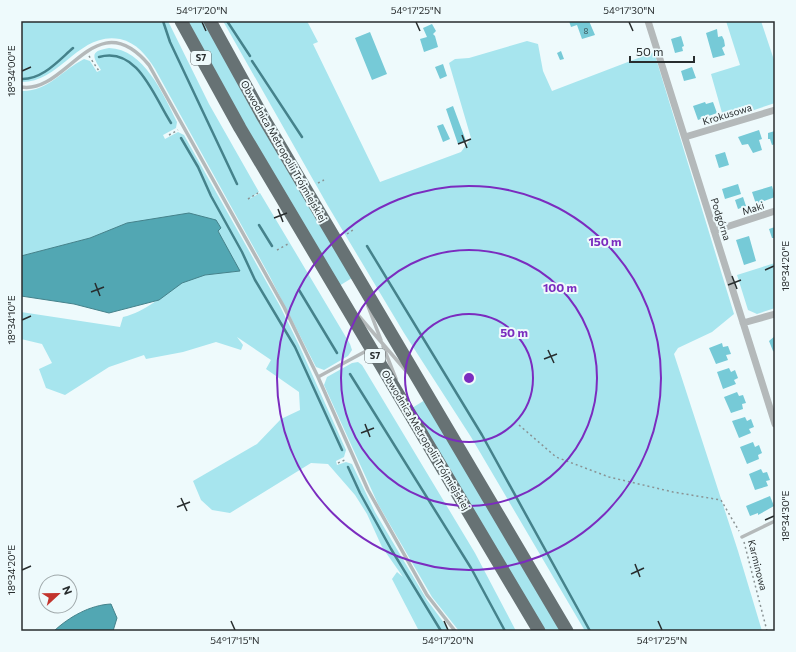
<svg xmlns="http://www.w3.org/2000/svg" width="796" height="652" viewBox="0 0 796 652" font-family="Commissioner,sans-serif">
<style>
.green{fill:#a7e5ee}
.water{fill:#52a7b3;stroke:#45828b}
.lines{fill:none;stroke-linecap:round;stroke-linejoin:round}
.stream{stroke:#45828b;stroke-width:2.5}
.building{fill:#76cad7}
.path{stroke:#8a9394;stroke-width:1.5;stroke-dasharray:2 3;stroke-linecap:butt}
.service{stroke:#b4b9ba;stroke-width:3.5}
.minor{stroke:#b4b9ba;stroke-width:7}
.motorway{stroke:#677274;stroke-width:13}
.ticks{fill:none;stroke:#282d2e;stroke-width:1.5}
.ring{fill:none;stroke:#7b2cbf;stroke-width:2}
.labels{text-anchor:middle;stroke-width:4;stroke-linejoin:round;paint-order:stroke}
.number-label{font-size:8px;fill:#3c5458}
.shield{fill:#eefafc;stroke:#636a6c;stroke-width:1}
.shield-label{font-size:9px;font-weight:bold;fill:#282d2e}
.street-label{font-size:10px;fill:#282d2e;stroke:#eefafc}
.centre{fill:#7b2cbf;stroke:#eefafc;stroke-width:2}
.ring-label{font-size:12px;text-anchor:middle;font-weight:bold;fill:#7b2cbf;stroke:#eefafc;stroke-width:4;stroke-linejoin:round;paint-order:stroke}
.neatline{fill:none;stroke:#282d2e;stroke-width:1.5}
.ticks-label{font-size:10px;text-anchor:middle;fill:#282d2e}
</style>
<rect width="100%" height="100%" fill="#eefafc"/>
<path class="green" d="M21 21H168L209 104 259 192 249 199 260 193 350 344 352 350 348 356 324 370 316 367 269 275 155 69C146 55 137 43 120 39 79 31 60 83 21 82Z
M187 21H203L352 278 339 286 267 164Z
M223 21H307L318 42 313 44 380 182 461 152 471 138 449 63 455 59 469 58 527 41 538 44 543 71 552 91 654 52 734 314 712 332 678 348 674 354 738 551 762 631H585L471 437 404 333 328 206Z
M726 21H761L775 63V103L724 120 711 74 740 65Z
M109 48C144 49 163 94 177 122L176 128 163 135 165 139 178 132 184 135 280 306 299 345 346 450 344 457 336 461 337 465 346 462 352 464 375 512 427 600 450 631H419L392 579 397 572 403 577 382 547 367 514 355 495 328 464 311 463 230 513 212 510 201 500 193 481 257 444 281 419 300 410 299 392 266 369 271 360 237 337 243 345 241 350 216 342 183 352 146 359 144 355 109 367 65 395 46 388 39 369 52 363 42 344 21 339V312L120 327 123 317C146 312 162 295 181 283 198 273 220 273 239 271L218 231 220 228 127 223 90 238 21 256V91C48 92 62 70 84 59L90 61 97 72 101 70C92 56 90 51 109 48Z
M775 263V308L757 314 748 310 737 275Z
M358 362 362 365 475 553 516 631H459L432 597 378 504 324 385 327 377 352 363Z
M425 400 561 631H545L412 408Z"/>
<path class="water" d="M189 213 216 220 221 228 218 231 240 271 205 275 182 283 159 300 109 313 74 304 21 296V256L90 238 127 223Z
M111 604 117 618 113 631H54C69 617 90 605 111 604Z"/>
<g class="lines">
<path class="stream" d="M21 21H23
M163 21 170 42 237 184
M227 21 250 56
M99 57C138 46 154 97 171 123
M252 61 302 137
M21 79C42 80 58 61 73 48
M181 138 198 167 211 196 242 252 255 280 295 347 342 450
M259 225 272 246
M367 246 482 435 590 631
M299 290 337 353
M350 374 471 568 505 631
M348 467 360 493 391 549 441 631"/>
</g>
<path class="building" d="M569 21H589L595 35 582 39 577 25 571 27Z
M432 24 436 31 433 34 435 36 438 47 424 52 420 39 427 37 423 28Z
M717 29 718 37 722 36 724 40 725 46 722 48 725 55 713 58 706 33Z
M370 32 387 74 372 80 355 38Z
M681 36 684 46 682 47 683 51 675 53 671 39Z
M561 51 564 59 560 60 557 53Z
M443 64 447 76 440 79 435 67Z
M692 67 696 78 684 81 681 71Z
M705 102 706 104 713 102 717 113 698 120 693 106Z
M453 106 466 141 458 144 446 109Z
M443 124 450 139 443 142 437 126Z
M759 130 762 139 759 140 762 150 753 153 748 144 742 145 738 137Z
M775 131V144L772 145 770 139H768V133Z
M725 152 729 165 719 168 715 155Z
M738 184 741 194 725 199 722 189Z
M772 186 775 197 756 204 752 192Z
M743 197 746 206 738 209 735 200Z
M775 227V238H772L769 229Z
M749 236 756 261 744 265 736 240Z
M775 336V352L773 351 769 341Z
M722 343 723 347 728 346 731 354 726 355 728 360 716 364 709 348Z
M729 368 731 372 735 370 738 378 734 380 736 384 723 389 717 372Z
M737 392 739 396 743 395 746 403 742 404 743 409 731 413 724 397Z
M745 417 747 421 751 419 754 427 749 429 751 433 739 438 732 421Z
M753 442 755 447 759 445 762 453 758 455 759 459 747 464 740 447Z
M761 469 763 473 767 472 770 480 766 481 768 486 755 490 749 474Z
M770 496 774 506 758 515V513L750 516 746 506Z"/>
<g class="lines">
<path class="path" d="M89 56 99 71
M169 135 178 130
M318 183 324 180
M248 199 258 193
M347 234 353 230
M277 250 288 244
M519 425 556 457 609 477 673 492 721 500 739 531
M338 463 347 459
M744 542 767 631"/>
<path class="service" d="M21 87C67 95 95 1 149 65L284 307 318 377 368 490 427 595 455 631
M368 306 381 340
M358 315 407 372
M383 346 396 379
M318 377 368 350
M742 537 775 521"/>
<path class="minor" d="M648 21 775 424
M685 137 775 110
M714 231 775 211
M743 323 775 314"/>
<path class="motorway" d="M181 21 240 128 539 631
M210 21 263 117 567 631"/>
</g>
<path class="ticks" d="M202 22 206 31M416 22 420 31M629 22 633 31M22 71 31 67M462 135 467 148M458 144 471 139M278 209 283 222M274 218 287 213M765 270 774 266M732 276 737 289M95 283 100 296M728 285 741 280M91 292 104 287M22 320 31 316M548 350 554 363M544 359 557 354M365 424 370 437M361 433 374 428M181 498 187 511M177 507 190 502M765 520 774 516M635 564 640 577M22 570 31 566M631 574 644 568M231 621 235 630M444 621 448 630M658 621 662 630"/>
<g class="ring">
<circle cx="469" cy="378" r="64"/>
<circle cx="469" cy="378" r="128"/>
<circle cx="469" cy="378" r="192"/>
</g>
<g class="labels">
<g class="number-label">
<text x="586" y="34">8</text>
</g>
<g class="shield">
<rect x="191" y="51" width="20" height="14" rx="3"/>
<rect x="365" y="349" width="20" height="14" rx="3"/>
</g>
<g class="shield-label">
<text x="201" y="61">S7</text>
<text x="375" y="359">S7</text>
</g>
<g class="street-label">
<text transform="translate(727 114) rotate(-17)" y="4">Krokusowa</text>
<text transform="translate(284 151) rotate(60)" y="4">Obwodnica Metropolii Trójmiejskiej</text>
<text transform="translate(753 208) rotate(-18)" y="4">Maki</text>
<text transform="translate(721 219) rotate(72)" y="4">Podgórna</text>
<text transform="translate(426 440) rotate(59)" y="4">Obwodnica Metropolii Trójmiejskiej</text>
<text transform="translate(758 565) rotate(76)" y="4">Karminowa</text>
</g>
</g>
<circle cx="469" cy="378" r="6" class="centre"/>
<g class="ring-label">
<text x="605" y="246">150 m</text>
<text x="560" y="292">100 m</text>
<text x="514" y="337">50 m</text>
</g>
<rect width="796" height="652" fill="none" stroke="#eefafc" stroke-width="44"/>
<g transform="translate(58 594) rotate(68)"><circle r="19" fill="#eefafc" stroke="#9fa8aa"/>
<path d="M0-3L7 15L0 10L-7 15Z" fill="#c2342d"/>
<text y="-6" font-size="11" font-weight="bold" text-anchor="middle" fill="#282d2e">N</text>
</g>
<path d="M630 56v6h64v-6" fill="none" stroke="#282d2e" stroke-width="2"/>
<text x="636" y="56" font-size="12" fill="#282d2e" stroke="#eefafc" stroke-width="3" paint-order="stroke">50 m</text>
<rect x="22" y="22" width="752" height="608" class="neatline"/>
<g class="ticks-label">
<text x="202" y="14">54°17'20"N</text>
<text x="416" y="14">54°17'25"N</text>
<text x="629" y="14">54°17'30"N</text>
<text transform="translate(11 71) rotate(-90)" y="4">18°34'00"E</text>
<text transform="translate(785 266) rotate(-90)" y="4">18°34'20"E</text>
<text transform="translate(11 320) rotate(-90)" y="4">18°34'10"E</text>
<text transform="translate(785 516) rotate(-90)" y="4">18°34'30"E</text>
<text transform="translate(11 570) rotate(-90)" y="4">18°34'20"E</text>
<text x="235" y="644">54°17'15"N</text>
<text x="448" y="644">54°17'20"N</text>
<text x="662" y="644">54°17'25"N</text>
</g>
</svg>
